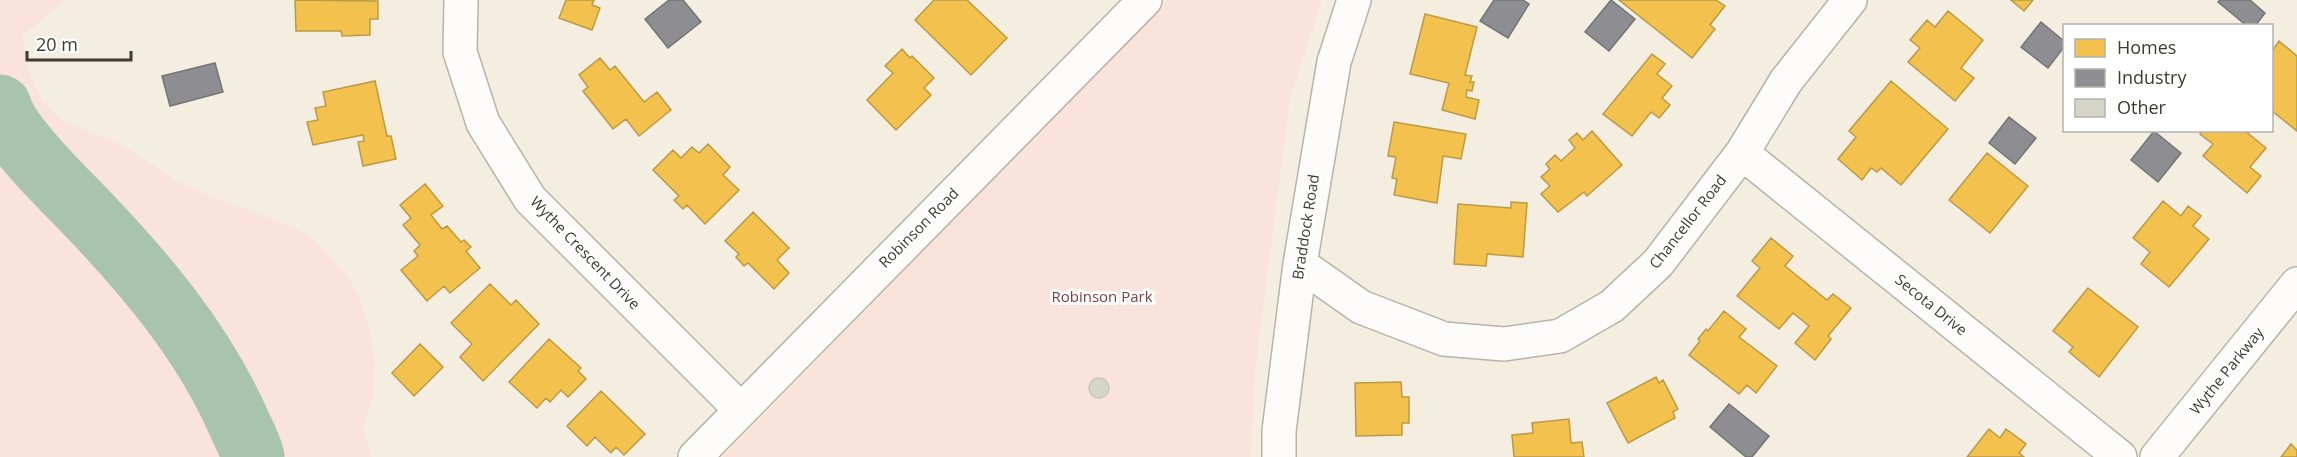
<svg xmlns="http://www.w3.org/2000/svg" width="2297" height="457" viewBox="0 0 2297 457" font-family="'Open Sans',sans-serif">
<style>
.green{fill:#fae3db}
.homes{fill:#f2c14e;stroke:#bc9945;stroke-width:1.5}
.industry{fill:#8d8d92;stroke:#757475;stroke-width:1.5}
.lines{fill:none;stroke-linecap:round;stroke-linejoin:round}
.river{stroke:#a9c4ae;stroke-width:63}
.building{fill:#d5d6c8;stroke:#c8c7bc;stroke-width:1.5}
.minor-casing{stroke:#b8b3a8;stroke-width:36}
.minor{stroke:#fdfcfa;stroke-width:33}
.labels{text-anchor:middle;stroke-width:6;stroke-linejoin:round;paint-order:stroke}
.street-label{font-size:15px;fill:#3e3b31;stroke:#fff}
.park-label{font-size:15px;fill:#7e3f3d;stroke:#fff}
</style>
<rect width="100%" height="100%" fill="#f3eee0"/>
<path class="green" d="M0 0H69L63 3 22 36 30 75 44 103 62 120 124 146 176 180 215 198 291 226 311 237 346 274 360 298 370 332 375 362 373 396 363 429 372 457H0Z
M1167 0H1322L1290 98 1255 372 1251 457H723Z"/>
<path class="homes" d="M295 0 378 1V19H370V35L342 36 341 31H296Z
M566 0H594L592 5 600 8 592 30 559 18Z
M934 0H967L1007 38 971 75 915 20Z
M1619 0H1716L1725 6 1710 25 1715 29 1692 58Z
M2011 0H2033L2024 11Z
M1948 11 1983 40 1961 68 1974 78 1955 101 1908 62 1920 48 1910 40 1927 20 1935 27Z
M1425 14 1477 27 1465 75 1472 76 1470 82H1474L1472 91 1467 90 1466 97 1479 100 1475 119 1442 110 1449 83 1410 74Z
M2279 41 2297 56V131L2272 111V51Z
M902 49 910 58 912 56 934 78 924 88 931 95 896 130 867 100 893 73 885 66Z
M1652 54 1665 64 1657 74 1672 86 1662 98 1670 105 1659 118 1651 112 1632 136 1603 114Z
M600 58 610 70 615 66 644 102 657 92 671 110 639 136 626 119 613 129 583 91 588 87 579 75Z
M375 81 387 136H391L396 159 363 166 358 142 364 141 363 135 313 145 307 122 318 120 315 108 326 106 323 92Z
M1891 81 1948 129 1901 185 1881 168 1877 172 1871 168 1862 180 1838 159 1856 137 1849 131Z
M1394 122 1466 134 1461 159 1443 156 1437 203 1394 195 1397 179 1392 178 1396 157 1388 156Z
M2203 130H2244L2266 148 2250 167 2261 176 2247 193 2203 156 2213 144 2200 134Z
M1592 131 1622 165 1587 196 1584 192 1558 212 1541 194 1550 186 1541 177 1550 169 1546 164 1555 155 1561 161 1575 148 1569 140 1577 133 1583 140Z
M708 144 730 167 723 175 739 190 705 224 687 205 683 209 674 200 679 196 653 170 673 150 681 158 692 147 699 153Z
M1987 153 2028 186 1990 233 1949 200Z
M425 184 443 206 431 215 442 229 447 226 461 242 464 240 471 247 466 251 480 268 450 293 444 286 427 301 401 270 418 256 414 251 420 245 403 225 411 218 400 205Z
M2163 201 2181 216 2188 206 2201 216 2193 226 2209 239 2169 287 2141 264 2150 252 2133 238Z
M1511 202 1527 203 1523 257 1487 254 1486 266 1454 264 1458 204 1511 208Z
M753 212 789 248 777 260 789 273 774 289 748 263 744 266 736 257 739 254 725 241Z
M1771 238 1793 256 1785 266 1827 300 1833 294 1851 308 1828 336 1831 339 1815 360 1795 343 1809 326 1793 313 1779 329 1737 296 1760 268 1752 261Z
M490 284 511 305 516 300 539 324 483 381 460 357 472 344 451 323Z
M2088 288 2138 327 2099 377 2069 352 2073 347 2053 331Z
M1724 311 1746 329 1739 337 1777 366 1756 393 1747 385 1739 394 1689 355 1700 341 1698 339 1706 329 1708 331Z
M549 339 581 368 578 371 586 379 568 397 561 390 550 402 546 398 537 408 509 382Z
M420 344 443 367 414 396 392 373Z
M1656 377 1659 383 1663 380 1678 409 1673 412 1675 418 1628 443 1607 403Z
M1401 382 1402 397H1409V423H1402V435L1356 436 1355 383Z
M601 391 645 434 624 455 616 447 611 453 595 437 587 446 567 426Z
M1569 419 1571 443 1582 442 1584 457H1514L1512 435 1533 433 1532 423Z
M1989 429 2000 438 2006 429 2026 444 2019 453 2024 457H1967Z
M2291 444 2297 450V457H2281Z"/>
<path class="industry" d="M669 0H683L701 22 668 48 645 19Z
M1494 0H1523L1529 4 1508 38 1480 21Z
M1611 0 1635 19 1609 51 1585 32Z
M2220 0H2250L2265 13 2255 26H2247L2218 2Z
M2041 22 2064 41V47L2048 68 2021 47Z
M215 63 223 92 170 106 162 76Z
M2009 117 2036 138 2015 164 1989 143Z
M2154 131 2181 153 2158 182 2131 160Z
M1729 404 1769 436 1752 457H1746L1710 427Z"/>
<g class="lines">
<path class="river" d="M0 106C9 137 60 185 83 209 143 271 201 339 237 419 242 431 250 444 253 457"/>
</g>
<path class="building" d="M1089 388a10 10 0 1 1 20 0a10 10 0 1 1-20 0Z"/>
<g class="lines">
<defs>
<path id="minor" d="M461 0 460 52 483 123 530 199 740 409
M1742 153 2120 457
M1300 264 1361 307 1444 339 1504 344 1560 336 1612 306 1658 263 1742 153 1786 81 1850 0
M695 457 1145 0
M1279 457V431L1300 264 1334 62 1354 0
M2157 457 2297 284"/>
</defs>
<use href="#minor" class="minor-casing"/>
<use href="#minor" class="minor"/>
</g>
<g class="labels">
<g class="street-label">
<text transform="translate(1688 222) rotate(-52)" y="5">Chancellor Road</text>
<text transform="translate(1306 227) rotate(-81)" y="5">Braddock Road</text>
<text transform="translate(919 228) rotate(-45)" y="5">Robinson Road</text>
<text transform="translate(585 253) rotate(46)" y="5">Wythe Crescent Drive</text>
<text transform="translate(1931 305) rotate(39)" y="5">Secota Drive</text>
<text transform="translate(2227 371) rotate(-51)" y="5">Wythe Parkway</text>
</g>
<g class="park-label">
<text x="1102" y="302">Robinson Park</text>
</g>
</g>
<rect x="2063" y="24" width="210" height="108" fill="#ffffff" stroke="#b2b1ad" stroke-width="1.5"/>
<rect x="2075" y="39" width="30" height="18" fill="#f2c14e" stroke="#b2b1ad" stroke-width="1.5"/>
<text x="2117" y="54" font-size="18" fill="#3e3b31">Homes</text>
<rect x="2075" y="69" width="30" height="18" fill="#8d8d92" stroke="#b2b1ad" stroke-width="1.5"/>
<text x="2117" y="84" font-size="18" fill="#3e3b31">Industry</text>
<rect x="2075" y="99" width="30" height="18" fill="#d5d6c8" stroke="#b2b1ad" stroke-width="1.5"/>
<text x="2117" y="114" font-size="18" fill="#3e3b31">Other</text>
<path d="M27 51v9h104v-9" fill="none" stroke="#3e3b31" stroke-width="3"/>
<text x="36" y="51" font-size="18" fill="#3e3b31" stroke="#ffffff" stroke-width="4.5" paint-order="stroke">20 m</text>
</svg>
